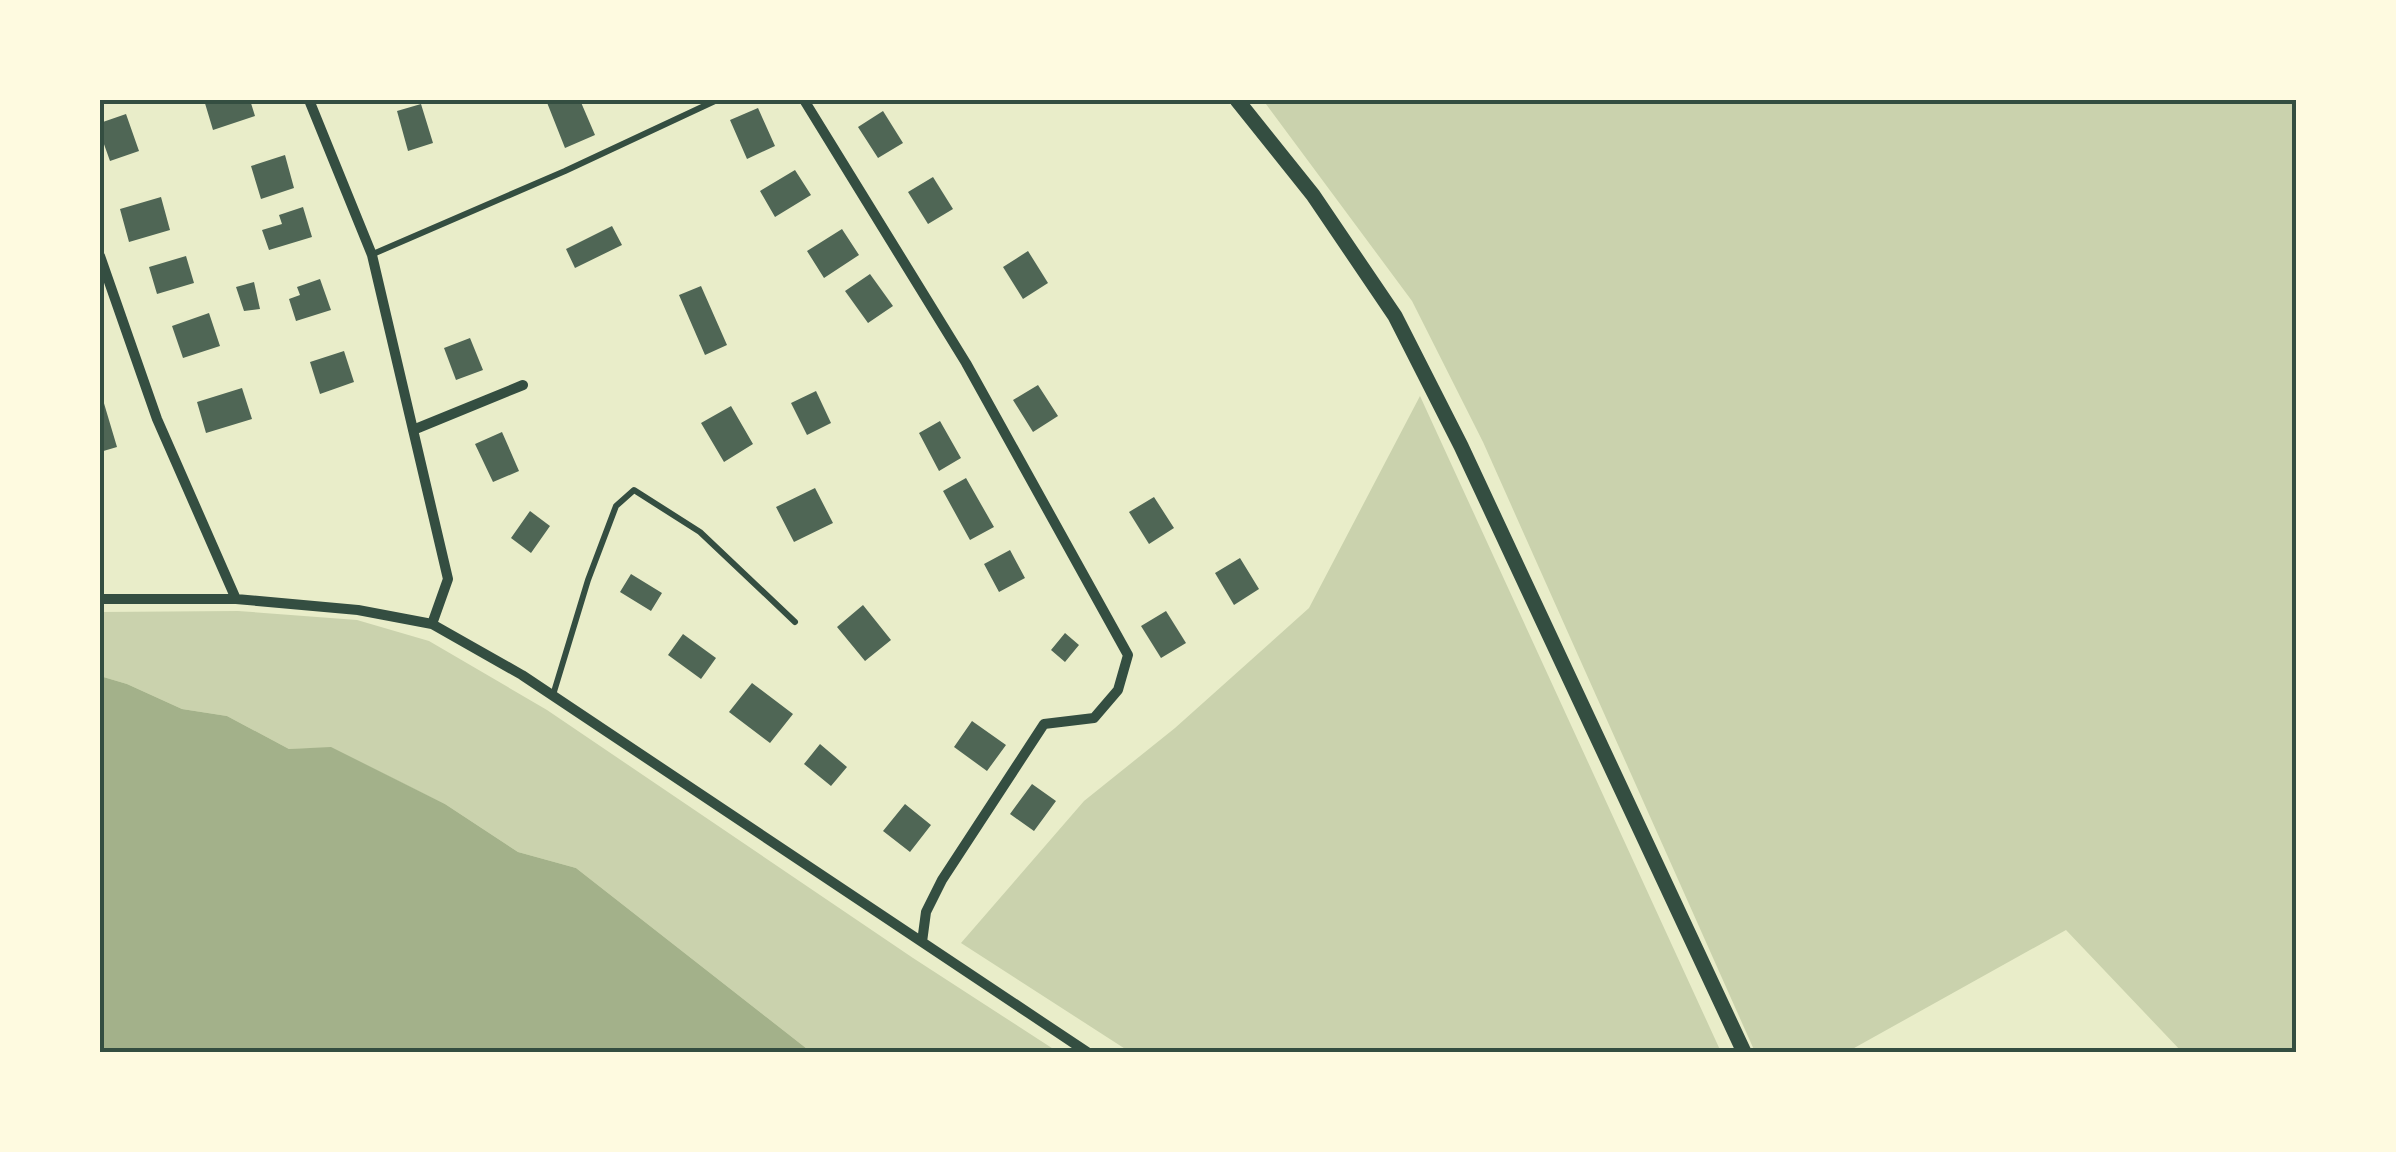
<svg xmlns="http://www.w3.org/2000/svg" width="2396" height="1152" viewBox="0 0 2396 1152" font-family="'IBM Plex Sans',sans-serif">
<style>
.green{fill:#cad2ad}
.water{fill:#a3b18a}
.building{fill:#4f6655}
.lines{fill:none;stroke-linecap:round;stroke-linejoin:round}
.service{stroke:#344e41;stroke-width:6}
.minor{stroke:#344e41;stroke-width:10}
.tertiary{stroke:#344e41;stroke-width:15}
.neatline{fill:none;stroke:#344e41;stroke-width:4}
</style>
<rect width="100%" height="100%" fill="#e9edc9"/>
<path class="green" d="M1263 100H2296V1052H2182L2066 930 1847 1052H1755L1483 442 1412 301Z
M1420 396 1721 1052H1130L961 943 1084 801 1175 728 1309 608Z
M238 611 357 620 429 641 547 710 913 958 1058 1052H811L576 868 518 852 445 804 331 748 289 749 227 716 182 709 127 684 100 676V612Z"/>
<path class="water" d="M100 676 127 684 182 709 227 716 289 749 331 747 445 804 518 852 576 868 811 1052H100Z"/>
<path class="building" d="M204 100H250L255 116 213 130Z
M546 100H580L595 135 565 148Z
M421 104 433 143 408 151 397 111Z
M758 108 775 146 747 159 730 120Z
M883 111 903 143 878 158 858 127Z
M126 114 139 151 110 161 100 133V123Z
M285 155 294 188 261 199 251 166Z
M795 170 811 195 775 217 760 191Z
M933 177 953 209 928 224 908 192Z
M161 197 170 230 129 242 120 209Z
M303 207 312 237 269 250 262 230 282 224 279 215Z
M612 226 622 245 575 268 566 249Z
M842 229 859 255 824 278 807 251Z
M1028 251 1048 283 1023 299 1003 267Z
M186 256 194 283 157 294 149 267Z
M870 274 893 306 868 323 845 291Z
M320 279 331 310 296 321 289 299 300 295 297 287Z
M254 282 260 309 244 311 236 287Z
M701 286 727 345 705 355 679 295Z
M209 313 220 346 183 358 172 326Z
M470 338 483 370 456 380 444 348Z
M344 351 354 382 320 394 310 362Z
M1038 385 1058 416 1033 432 1013 400Z
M242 388 252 419 206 433 197 402Z
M816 391 831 423 807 435 791 403Z
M103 400 117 447 100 452V401Z
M731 406 753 444 724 462 701 423Z
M940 421 961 458 939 471 919 433Z
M502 432 519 471 493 482 475 444Z
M966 478 994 527 970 540 943 491Z
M815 488 833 523 794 542 776 507Z
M1154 497 1174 528 1149 544 1129 512Z
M530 511 550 526 531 553 511 538Z
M1010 550 1025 578 999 592 984 564Z
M1240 558 1259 589 1234 605 1215 573Z
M631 574 662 593 651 611 620 592Z
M863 605 891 640 865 661 837 627Z
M1166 611 1186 643 1161 658 1141 626Z
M1065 633 1079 645 1065 662 1051 650Z
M683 634 716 658 701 679 668 655Z
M752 683 793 714 770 743 729 712Z
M972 721 1006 745 987 771 954 747Z
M820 744 847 767 831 786 804 764Z
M1032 784 1056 801 1034 831 1010 814Z
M905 804 931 825 910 852 883 831Z"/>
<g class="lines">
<path class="service" d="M373 254 565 171 717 100
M553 695 588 580 616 506 634 490 700 532 795 622"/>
<path class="minor" d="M309 100 372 255 448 579 432 624
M804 100 966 363 1128 655 1118 690 1094 718 1044 724 942 880 926 912 922 942
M100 256 157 419 236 599
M413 430 523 385
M100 599H236L358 610 432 624 522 675 1087 1052"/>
<path class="tertiary" d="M1237 100 1313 195 1395 316 1461 446 1744 1052"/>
</g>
<rect width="2396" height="1152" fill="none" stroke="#fefae0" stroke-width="205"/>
<rect x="102" y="102" width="2192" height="948" class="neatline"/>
</svg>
